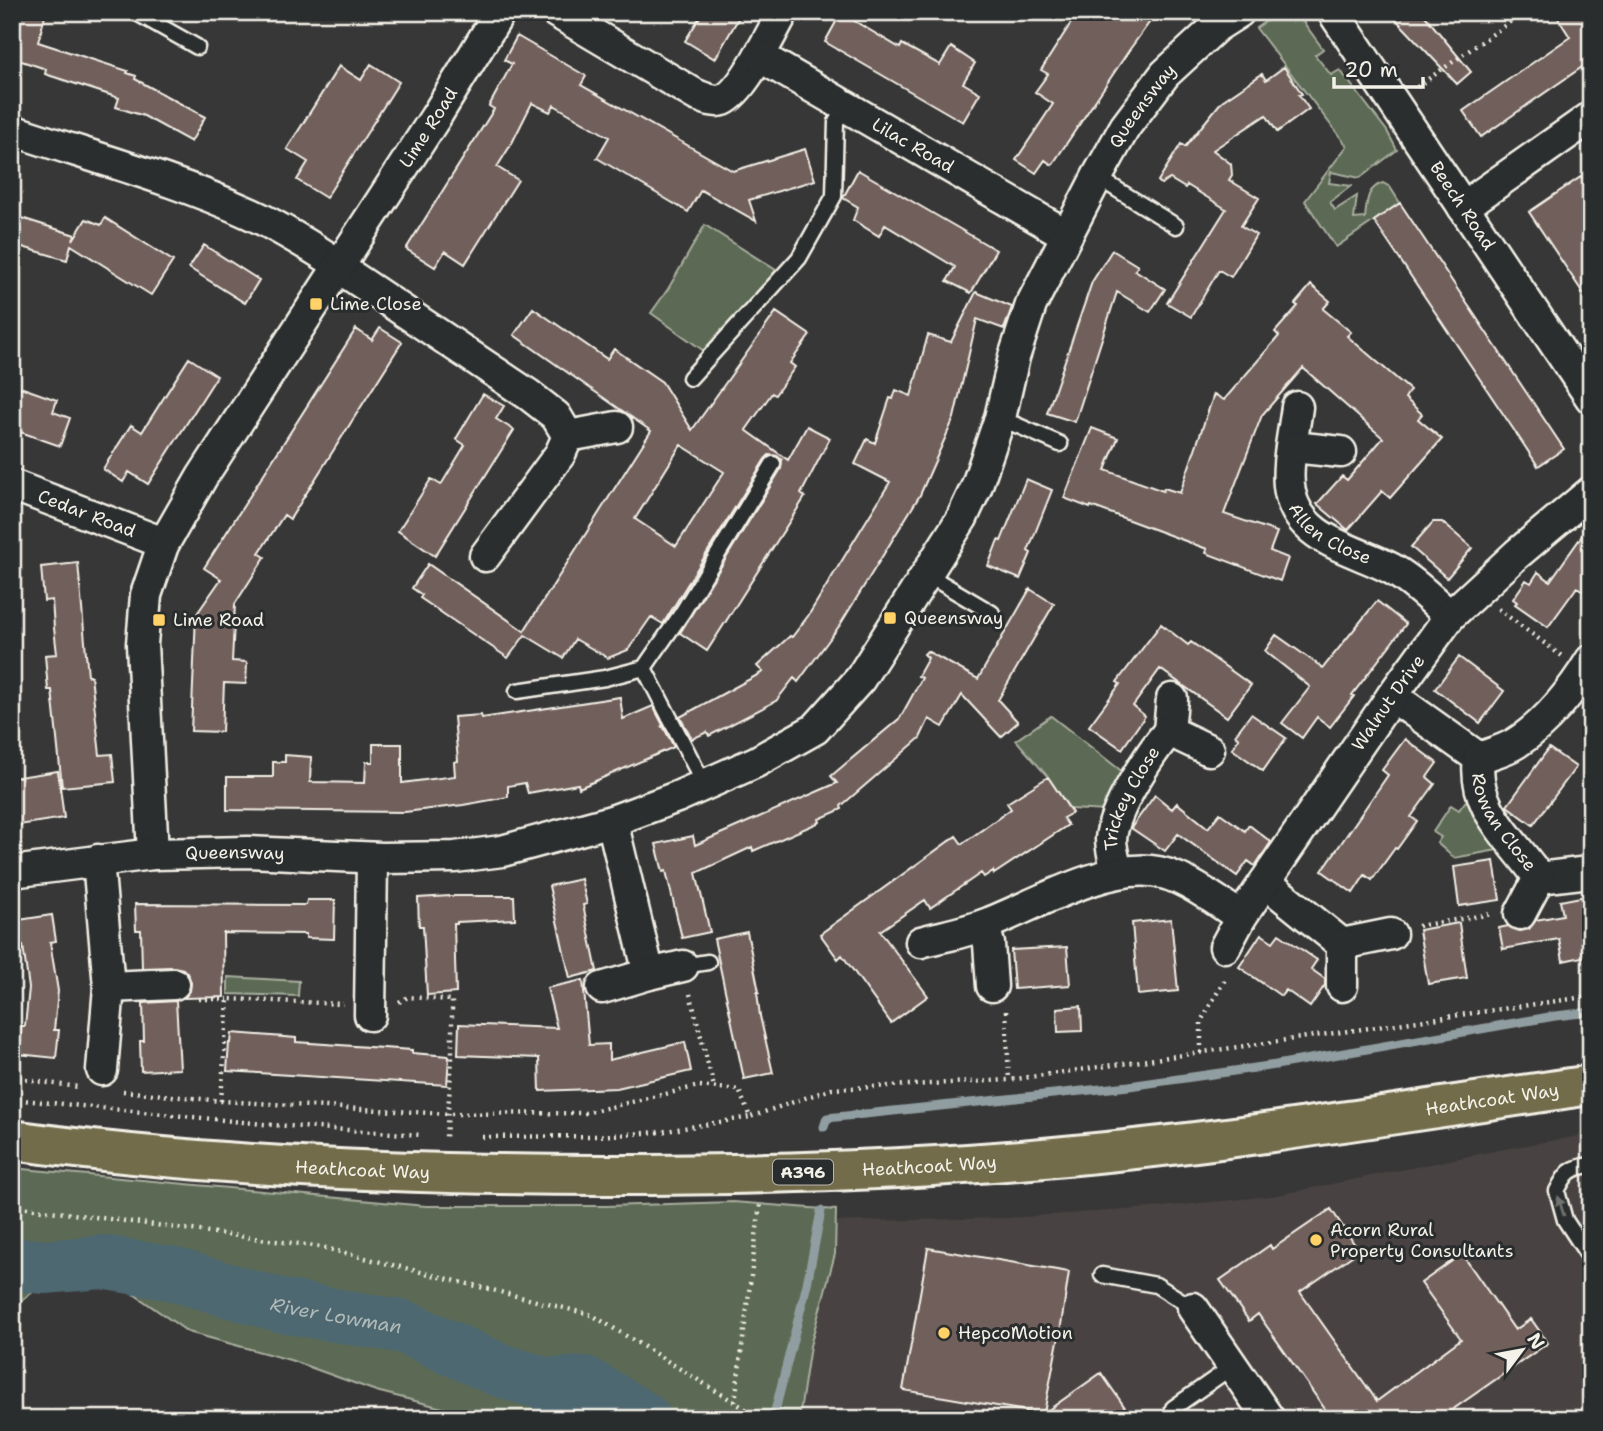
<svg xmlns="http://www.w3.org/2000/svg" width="1603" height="1431" viewBox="0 0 1603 1431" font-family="'Shantell Sans',sans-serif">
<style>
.built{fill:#494342}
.green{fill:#5c6b54;stroke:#a8ae9e;stroke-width:2}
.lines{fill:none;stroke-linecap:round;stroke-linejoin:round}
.stream{stroke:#909ea1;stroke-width:9}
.river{stroke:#4d6771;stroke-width:54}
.building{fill:#715e5b;stroke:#f4f1e8;stroke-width:2;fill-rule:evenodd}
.service-casing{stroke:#f4f1e8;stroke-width:19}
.minor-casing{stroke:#f4f1e8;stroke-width:35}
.primary-casing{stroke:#f4f1e8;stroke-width:44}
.path{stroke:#f4f1e8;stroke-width:4.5;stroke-dasharray:2 5;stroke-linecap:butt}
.service{stroke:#2a2d2e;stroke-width:14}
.minor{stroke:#2a2d2e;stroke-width:30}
.primary{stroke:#726c4b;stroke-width:38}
.oneway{fill:#71726f}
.poi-dot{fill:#ffd166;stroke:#2a2d2e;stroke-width:2.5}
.labels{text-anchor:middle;stroke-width:6;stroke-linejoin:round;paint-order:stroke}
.shield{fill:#2a2d2e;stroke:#b7b6b0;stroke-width:2}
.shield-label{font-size:16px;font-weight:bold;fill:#f4f1e8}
.street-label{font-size:18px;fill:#f4f1e8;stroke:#2a2d2e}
.poi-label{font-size:18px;fill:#f4f1e8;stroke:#2a2d2e;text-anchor:start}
.water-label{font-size:19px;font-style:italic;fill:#b1bab8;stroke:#2a2d2e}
</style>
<rect width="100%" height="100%" fill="#383737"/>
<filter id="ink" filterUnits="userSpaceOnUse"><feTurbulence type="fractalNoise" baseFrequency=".0143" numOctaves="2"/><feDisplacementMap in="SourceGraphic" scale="14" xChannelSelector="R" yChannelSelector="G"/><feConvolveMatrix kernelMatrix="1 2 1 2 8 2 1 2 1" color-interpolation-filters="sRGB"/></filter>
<g filter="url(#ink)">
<path class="built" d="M1591 1134V1419H765L777 1223 1007 1218 1153 1208 1273 1196 1499 1150Z"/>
<path class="green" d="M1279 12H1296L1323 49 1315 55 1331 75 1340 70 1387 131 1397 150 1360 178 1331 172 1329 183 1351 186 1330 202 1335 210 1357 196 1354 219 1365 218C1367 203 1366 188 1383 183L1390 187 1400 203 1336 247 1305 201 1347 146 1256 28Z
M705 225 779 272 704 351 651 313 668 289Z
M1051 716 1124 773 1107 811 1070 809 1048 777 1016 740Z
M1471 794 1503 849 1454 858 1437 843 1441 837 1433 832 1451 805 1459 810Z
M228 977 299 981 298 996 228 994Z
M12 1168 426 1206H606L733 1202 836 1210 835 1254 810 1346 799 1419H508L462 1413 376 1391 290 1360 188 1332 108 1276 46 1282 12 1308Z"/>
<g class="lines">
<path class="stream" d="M824 1127 827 1118 1129 1086 1276 1065 1555 1016 1591 1012
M773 1419 807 1284 821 1211"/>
<path class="river" id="s1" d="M12 1264 45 1267 101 1262 169 1273 282 1306 404 1327 497 1369 548 1385 585 1383 644 1419"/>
</g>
<path class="building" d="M12 12H46L38 42 128 71 127 73 136 76 135 79 205 117 191 142 144 116 116 107 119 98 45 74 46 69 12 58Z
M703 12H742L715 59 685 41Z
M1078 12H1157L1130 49 1052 165 1045 160 1036 173 1016 160 1053 104 1035 92 1048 74 1041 70Z
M1389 12H1422L1471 72 1457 84Z
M1554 12H1591V68L1588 63 1481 137 1463 111 1570 37Z
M841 13 900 48 902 44 940 65 951 47 975 63 963 83 980 93 963 122 825 42Z
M517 36 586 76 581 85 733 171 805 149 815 180 749 200 756 221 701 190 688 212 597 158 609 137 554 105 550 112 532 103 512 143 497 167 518 180 465 264 445 251 435 267 406 249 494 109 489 106 512 64 504 60Z
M371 64 399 82 326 198 297 180 308 162 287 149 339 66 361 80Z
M1284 67 1302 94 1299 95 1309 109 1277 132 1266 115 1213 150 1231 164 1232 175 1229 180 1259 198 1241 226 1256 235 1231 277 1219 270 1191 317 1167 303 1226 209 1187 185 1185 188 1170 179 1161 184 1158 181 1181 144 1185 147 1222 101 1262 74 1266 80Z
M858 170 996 250 971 293 947 281 955 267 885 225 879 236 853 220 858 207 843 198Z
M1591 170V305L1529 212Z
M1400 203 1564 449 1538 466 1374 221Z
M12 215 75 235 73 240 86 219 101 225 105 218 173 261 151 295 71 245 67 260 12 244Z
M204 245 259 280 245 303 189 268Z
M1112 250 1138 266 1135 270 1165 289 1150 312 1117 292 1075 422 1047 413 1092 282Z
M1311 285 1330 301 1323 309 1351 332 1347 336 1410 390 1405 398 1422 414 1418 419 1442 439 1390 498 1382 491 1348 530 1317 504 1342 476 1347 480 1383 438 1303 368 1262 415 1224 514 1277 532 1270 551 1288 558 1280 581 1206 553 1207 549 1091 506 1090 508 1064 498 1092 428 1118 438 1105 470 1163 491 1164 488 1180 493 1214 394 1224 400 1279 336 1275 332 1298 306 1295 304Z
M976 292 1012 307 1004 329 977 319 954 418 920 495 840 625 798 682 794 678 776 701 709 736 707 732 692 739 680 717 763 672 757 666 790 636 792 637 808 616 890 482 855 464 867 439 875 443 890 398 893 399 896 390 911 396 928 335 951 342Z
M533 308 607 359 614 349 662 382 692 430 776 312 810 335 790 363 795 367 775 395 772 393 746 430 788 460 807 426 830 438 801 494 805 497 707 651 680 633 781 469 782 460 777 456 769 455 765 459 663 624 651 617 628 650 608 658 575 639 563 658 525 635 508 658 420 598 422 595 412 588 428 564 524 631 651 431 514 335ZM681 445 724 472 676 546 635 519Z
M380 328 402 342 290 519 284 515 259 553 265 557 235 604 232 661 247 662 246 684 224 683 222 732 191 731 196 615 221 579 204 568 356 329 372 340Z
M189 358 217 376 148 484 129 472 123 482 103 469 131 425 142 432Z
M20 387 57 400 53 412 70 418 60 446 12 429V407Z
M483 394 504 406 496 419 514 430 435 556 398 531 431 479 441 485 465 445 456 439Z
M1026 479 1052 490 1028 551 1031 553 1020 579 988 566 998 540 1001 541Z
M1433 522H1442L1472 548 1447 578 1411 547Z
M1591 523V596L1577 587 1548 627 1515 604 1517 602 1513 599 1526 580 1531 583 1538 572 1550 581Z
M78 563 88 676H91L100 755 112 754 115 782 62 787 52 690H48L45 655 57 654 54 628 52 600 44 601 41 567Z
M1030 589 1054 604 998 700 1018 722 1001 737 962 695 943 727 929 719 920 738 841 806 842 809 819 819 820 822 753 851 752 847 696 873 710 932 682 938 666 871 663 872 656 844 693 836 695 845 837 783 831 776 900 718 922 678 918 676 928 658 924 654 927 651 978 679Z
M1377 601 1406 624 1352 695 1354 696 1330 727 1317 717 1302 738 1282 723 1310 687 1265 651 1276 635 1323 668Z
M1161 624 1188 645 1191 642 1251 685 1227 717 1160 669 1133 706 1145 716 1122 749 1089 726 1120 684 1117 682Z
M1459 657 1504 691 1480 723 1435 689Z
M620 697 623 719 653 706 663 725 661 727 663 726 674 747 579 788 578 784 528 793 525 783 508 786V797L463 805 405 812 227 810V777H273V762H285V755L311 757 310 782 365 783 366 762H373V744H402V783L455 776 454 762 458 761 454 717 481 715 482 718Z
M1251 714 1286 738 1263 771 1232 749 1239 738 1235 735Z
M1405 739 1437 763 1427 777 1435 784 1411 817 1417 821 1397 849 1395 848 1372 880 1365 875 1353 893 1322 871 1388 775 1382 770Z
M1549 748 1576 767 1533 825 1507 806Z
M58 771 64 818 12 826V778Z
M1048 777 1072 813 1063 818 1068 825 994 874 993 871 984 877 981 873 930 908 925 900 880 931 928 996 891 1023 842 955 838 959 820 934 956 836 962 844 1011 809 1007 803Z
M1155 795 1172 809 1177 803 1208 828 1220 813 1245 831 1249 825 1271 842 1255 866 1248 861 1237 876 1178 834 1165 851 1131 828Z
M1494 861 1500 900 1459 906 1454 867Z
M581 879 587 904 583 905 597 971 570 978 549 886Z
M1591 895V955L1563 961 1559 939 1503 949 1499 928 1508 926 1520 931 1529 929 1536 920 1563 915 1560 901Z
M450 896H514L515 919 457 922V924H454L456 993 427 995 423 926H419L418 898Z
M307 900H335L334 939 306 938V934L223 933 224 997 184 998 190 991 191 983 188 974 183 969 173 967 142 968 141 930H136L135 904 306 905Z
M52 915 56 941 50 942 58 991 54 1030H59L56 1058 18 1054 21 1026H25L29 988 23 946 12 948V921Z
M1171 919 1178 991 1138 995 1132 923Z
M1459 923 1467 978 1428 984 1419 930Z
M747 932 759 992H757L760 1016 773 1073 744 1079 714 939Z
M1261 934 1273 942 1279 934 1317 960 1311 969 1325 979V985L1310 1007 1286 990 1281 996 1239 967Z
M1067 947 1070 985 1014 989 1011 950Z
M583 980 589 1045 609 1044V1060L685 1042 691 1071 617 1088 540 1091 539 1058 458 1055 459 1024 557 1028 547 988Z
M176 1001 180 1069 141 1071 140 1041H144L143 1003Z
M1081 1006 1082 1031 1058 1032 1057 1008Z
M232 1033 296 1038V1042L412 1050V1053L449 1056 447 1085 227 1071 229 1043H231Z
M1331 1209 1359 1251 1300 1292 1377 1401 1461 1339 1421 1283 1462 1254 1515 1330 1531 1319 1548 1343 1439 1419H1332L1258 1314 1249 1321 1220 1280 1270 1245 1272 1249Z
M928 1248 1069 1272 1061 1325 1044 1413 1101 1373 1133 1419H1036L1043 1414 903 1390Z"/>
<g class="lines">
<defs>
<path id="service" d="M135 12 197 47
M1097 177 1176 226
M690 378 799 258 834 196 836 122 845 107
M1000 418 1060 444
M926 574 992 613
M517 691 605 678 644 668
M704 784 644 668 682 613 773 464
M683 966 708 962
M1591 1165C1570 1167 1566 1173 1557 1191L1565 1220 1591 1260
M1102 1275 1156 1285 1193 1308
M1173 1408 1233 1366"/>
<g id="minor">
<path d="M556 12 696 95C704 98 714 103 723 100 743 92 772 32 783 12"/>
<path id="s2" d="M1333 12 1591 398"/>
<path id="s3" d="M759 56 1067 235"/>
<path d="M12 130C92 157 174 179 251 214 282 228 311 247 340 265"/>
<path d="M1463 207 1591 117"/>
<path d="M338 267 529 395 556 416 568 436 560 454 485 556"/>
<path id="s4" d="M1297 407C1294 431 1285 469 1290 492 1299 541 1355 549 1392 569 1413 581 1432 600 1450 616"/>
<path d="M568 436 617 427"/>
<path d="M1293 447 1341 452"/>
<path id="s5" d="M12 485 153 539 163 545"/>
<path id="s6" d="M1392 696 1479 758C1472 809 1512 838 1539 878L1589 872"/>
<path d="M1172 699 1169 731 1209 750"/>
<path d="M1479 758C1492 753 1505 750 1516 743 1546 724 1573 690 1591 660"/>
<path d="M612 821 649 974 683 966"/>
<path id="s7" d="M153 854 142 644 146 595 163 545 202 477 435 118 500 12"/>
<path d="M98 860 109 987 102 1070"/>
<path id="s8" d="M12 872 153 854 248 852 382 858 455 857 502 851 612 821 677 797 756 762 815 729 860 679 962 518 976 488 1000 418 1014 357 1031 305 1097 177 1125 127 1165 74 1217 26 1239 12"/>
<path id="s9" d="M1117 872C1115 862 1111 849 1111 839 1113 810 1150 753 1169 731"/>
<path d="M1265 882 1342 944"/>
<path d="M1520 914 1539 878"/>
<path d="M984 925 989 944 992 986"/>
<path d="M921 942C943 936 967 932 989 923 1034 905 1102 866 1151 871 1181 873 1216 901 1241 917"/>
<path d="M1342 944 1391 934"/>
<path d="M1342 944V986"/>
<path id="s10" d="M1225 947 1241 917 1392 696 1450 616 1517 554 1591 492"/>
<path d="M109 987 174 984"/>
<path d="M602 988 649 974"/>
<path d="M370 1015 372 858"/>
<path d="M1193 1308 1269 1419"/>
</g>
<g id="primary">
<path id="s11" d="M12 1140C210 1167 409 1175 608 1175 768 1175 927 1170 1086 1154 1255 1138 1423 1109 1591 1085"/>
</g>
</defs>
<use href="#service" class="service-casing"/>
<use href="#minor" class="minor-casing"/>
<use href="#primary" class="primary-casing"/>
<path class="path" d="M1417 87 1524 12
M1498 609 1562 656
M1418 926 1492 914
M690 994 714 1087
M199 999H228
M399 1002 408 997 452 1000V1059L446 1137
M1006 1011 1009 1080
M1201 1053V1021L1227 976
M12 1078 78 1087
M123 1091 221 1101 449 1114 585 1113 699 1086 739 1090 750 1117 831 1089 1009 1080 1591 996
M12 1099 273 1125 421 1135
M221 1101 228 999 343 1004
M482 1137 597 1136 660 1132 750 1117
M12 1206 321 1247 592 1315 762 1419
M735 1402 760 1205"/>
<use href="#service" class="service"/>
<use href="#minor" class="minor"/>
<use href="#primary" class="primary"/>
</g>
<defs><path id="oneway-solid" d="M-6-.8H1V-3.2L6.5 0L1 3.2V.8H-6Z" transform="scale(1.75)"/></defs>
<use class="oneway" href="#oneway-solid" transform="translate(1561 1206) rotate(-107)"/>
</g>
<g class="poi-dot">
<rect x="309" y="297" width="14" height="14" rx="3.5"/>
<rect x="883" y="611" width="14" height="14" rx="3.5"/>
<rect x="152" y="613" width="14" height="14" rx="3.5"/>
<circle cx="1316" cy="1240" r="7"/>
<circle cx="944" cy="1333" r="7"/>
</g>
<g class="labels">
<rect class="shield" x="773" y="1159.5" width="60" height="25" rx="5"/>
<g class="shield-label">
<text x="803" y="1178">A396</text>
</g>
<g class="street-label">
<text dy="6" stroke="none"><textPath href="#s8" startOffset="1540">Queensway</textPath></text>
<text dy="6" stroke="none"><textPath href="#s7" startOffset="807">Lime Road</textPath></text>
<text dy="6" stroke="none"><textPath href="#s3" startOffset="178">Lilac Road</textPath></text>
<text dy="6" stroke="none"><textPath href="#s2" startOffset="233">Beech Road</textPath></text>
<text dy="6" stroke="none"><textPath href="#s5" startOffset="80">Cedar Road</textPath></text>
<text dy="6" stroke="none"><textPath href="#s4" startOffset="147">Allen Close</textPath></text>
<text dy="6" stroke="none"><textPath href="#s10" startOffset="294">Walnut Drive</textPath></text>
<text dy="6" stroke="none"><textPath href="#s9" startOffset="79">Trickey Close</textPath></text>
<text dy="6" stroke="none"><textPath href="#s6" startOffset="178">Rowan Close</textPath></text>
<text dy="6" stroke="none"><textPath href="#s8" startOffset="224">Queensway</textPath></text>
<text dy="6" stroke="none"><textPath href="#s11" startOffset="1486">Heathcoat Way</textPath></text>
<text dy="6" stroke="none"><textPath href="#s11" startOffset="919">Heathcoat Way</textPath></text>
<text dy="6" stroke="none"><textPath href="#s11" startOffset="352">Heathcoat Way</textPath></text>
</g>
<g class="poi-label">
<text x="330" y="310">Lime Close</text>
<text x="904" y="624">Queensway</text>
<text x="173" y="626">Lime Road</text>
<text x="1330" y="1236">Acorn Rural<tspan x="1330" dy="21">Property Consultants</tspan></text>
<text x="958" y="1339">HepcoMotion</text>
</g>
<g class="water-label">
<text dy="7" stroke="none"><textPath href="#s1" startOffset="331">River Lowman</textPath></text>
</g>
</g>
<rect width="1603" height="1431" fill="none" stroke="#2a2d2e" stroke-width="42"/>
<rect x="21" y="21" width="1561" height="1389" fill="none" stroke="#f4f1e8" stroke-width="2.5" filter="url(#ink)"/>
<g transform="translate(1522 1350) rotate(58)" stroke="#2a2d2e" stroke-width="5" paint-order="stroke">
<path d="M0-5L12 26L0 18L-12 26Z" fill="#f4f1e8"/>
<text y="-10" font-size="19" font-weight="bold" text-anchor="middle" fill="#f4f1e8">N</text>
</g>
<path d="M1334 77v10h89v-10" fill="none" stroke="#f4f1e8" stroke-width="3.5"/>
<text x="1344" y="77" font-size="21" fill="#f4f1e8" stroke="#2a2d2e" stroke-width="5" paint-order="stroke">20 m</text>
</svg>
